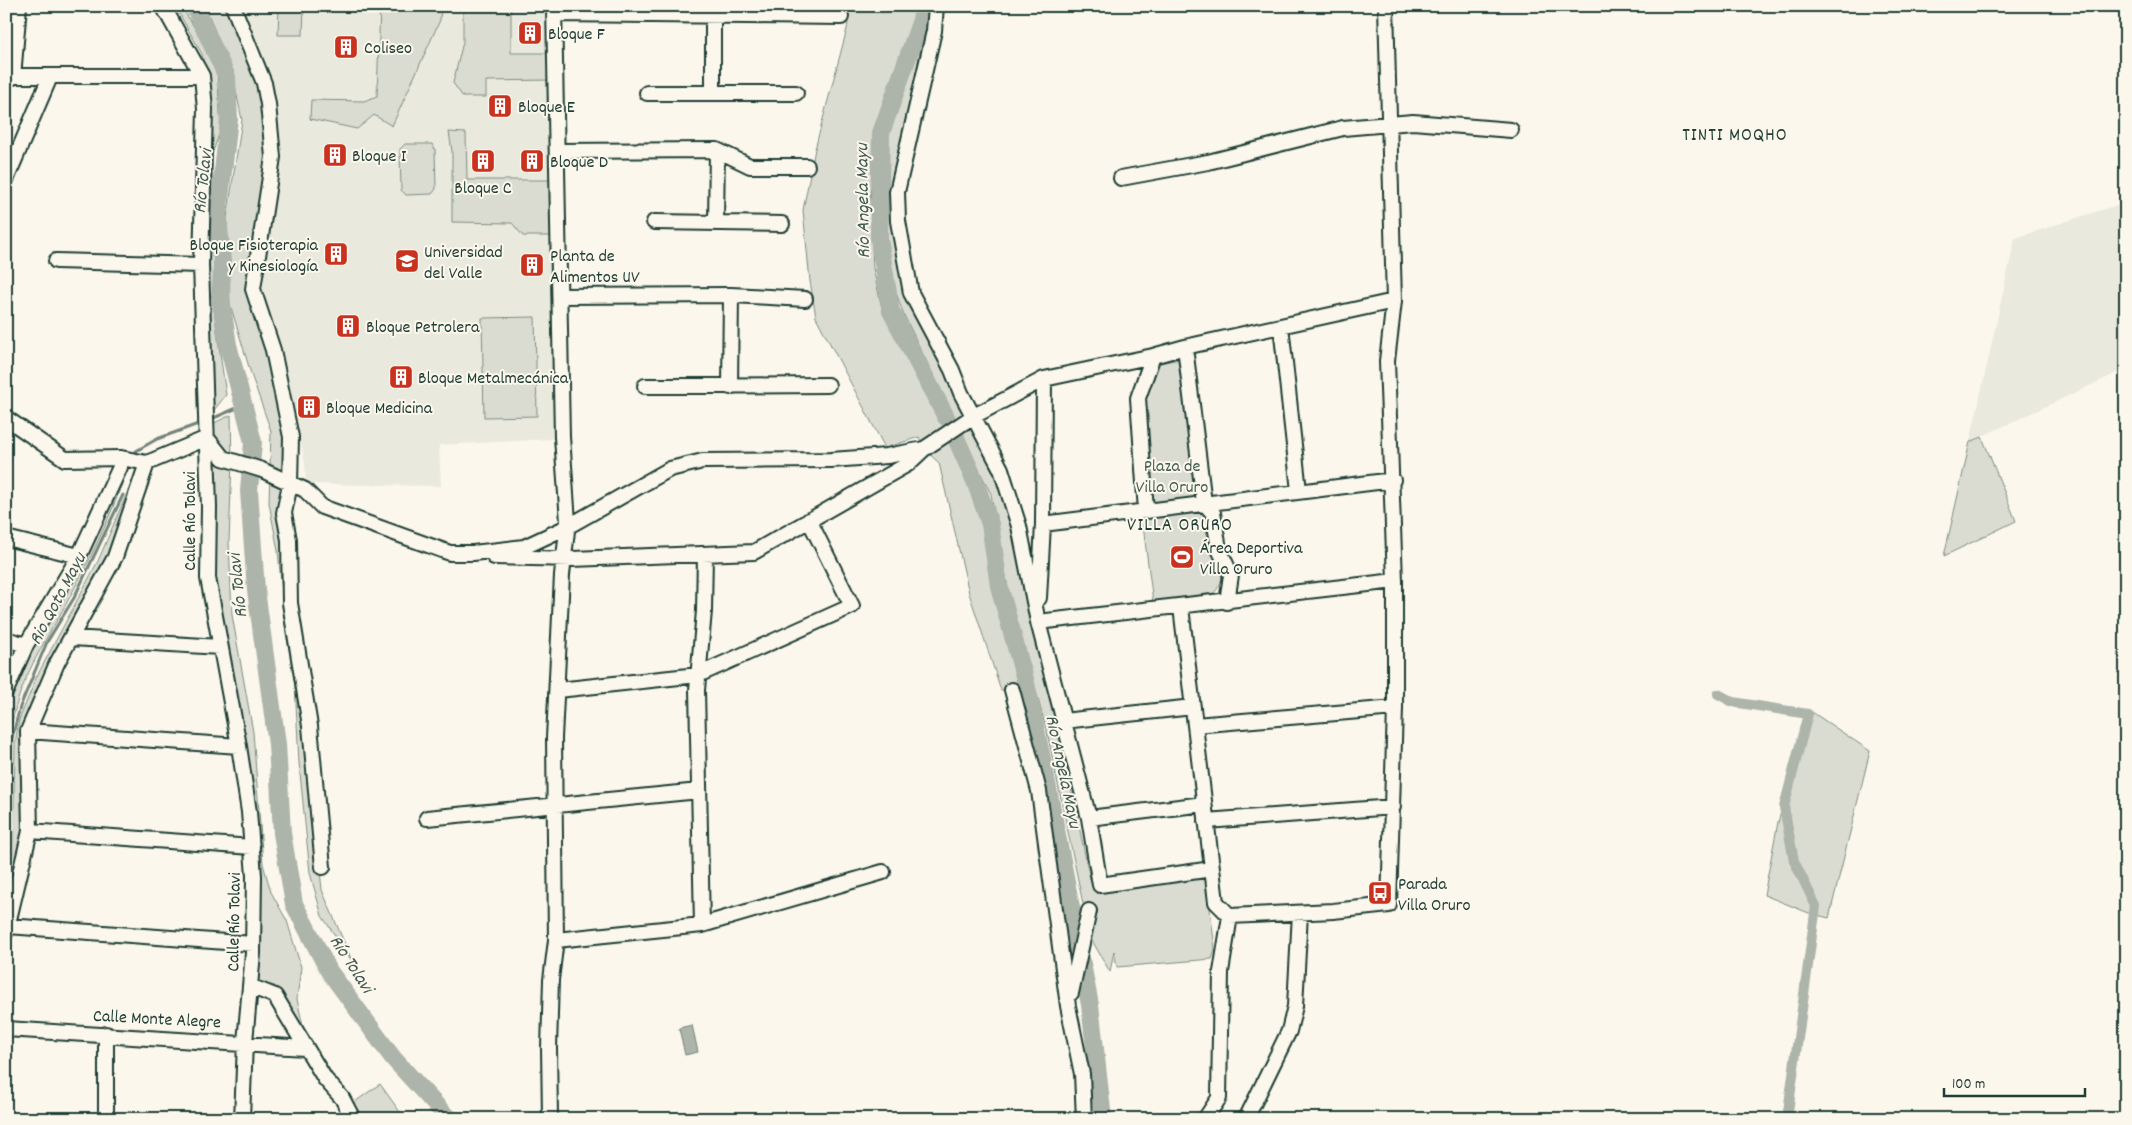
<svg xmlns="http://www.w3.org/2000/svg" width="2132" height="1125" viewBox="0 0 2132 1125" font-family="Dekko,sans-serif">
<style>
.built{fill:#eae9de}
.green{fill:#dbdcd1;stroke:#7d8c82}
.water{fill:#adb4aa;stroke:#74847b}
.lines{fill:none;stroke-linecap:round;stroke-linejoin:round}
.stream{stroke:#74847b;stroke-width:3}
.canal{stroke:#adb4aa;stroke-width:10}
.river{stroke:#adb4aa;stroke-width:18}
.minor-casing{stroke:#1f3d34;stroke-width:18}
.minor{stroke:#fbf7ec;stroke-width:14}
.labels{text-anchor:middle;stroke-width:4;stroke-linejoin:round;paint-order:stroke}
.poi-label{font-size:18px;fill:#1f3d34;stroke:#fbf7ec;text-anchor:start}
.park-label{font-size:18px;fill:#455d53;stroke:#fbf7ec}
.street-label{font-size:18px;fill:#1f3d34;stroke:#fbf7ec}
.neighbourhood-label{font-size:19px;letter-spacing:1px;fill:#1f3d34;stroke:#fbf7ec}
.water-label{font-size:19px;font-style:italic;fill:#425b52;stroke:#fbf7ec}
</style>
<rect width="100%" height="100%" fill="#fbf7ec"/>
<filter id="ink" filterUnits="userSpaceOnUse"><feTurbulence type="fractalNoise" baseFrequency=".02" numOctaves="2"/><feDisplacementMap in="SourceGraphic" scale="10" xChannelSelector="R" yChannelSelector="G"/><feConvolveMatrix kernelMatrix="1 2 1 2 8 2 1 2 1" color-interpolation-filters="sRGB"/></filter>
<g filter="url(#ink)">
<path class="built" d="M240 6H549L553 439 439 445 441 486 306 484 305 463 279 347 259 286 276 184 279 132 277 100Z
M2126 202V349L2121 371 1970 442 2015 238Z"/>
<path class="green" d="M175 6H181L204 43 217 71 221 128 212 155V217L216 252 212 296 226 395 210 415 205 309 209 245 206 215V77L202 54Z
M205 6H228L256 76 264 102 266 183 248 283 269 355 288 446 279 514 301 686 322 890 352 961 322 916 310 873 299 763 295 683 286 633 278 551 269 503 271 431 252 377 230 304 227 218 242 120 233 76Z
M279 6H304L303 35H278Z
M380 6H441L440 20 392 126 374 115 357 129 310 119 311 100 364 101 377 96Z
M463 6H511V53H550V80L486 81V97H463L453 83 463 42Z
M850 6H917L915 19 874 133 870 202 873 268 883 313 935 408 969 481 982 521 994 592 1019 661 1020 691 1001 690 969 593 939 463 924 449 919 437 885 448 816 317 810 281 803 210 815 149 847 29Z
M926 24 892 187 906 296 995 468 1015 536 1031 627 1057 720 1090 879 1102 892 1206 877 1215 949 1212 959 1117 967 1114 951 1110 972 1090 937 1047 732 1008 588 991 494 903 313 892 280 885 238 887 135Z
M449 132 466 133 467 180H551V236H523L512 223 452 222V151Z
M405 144H432L435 150 436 189 432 194 406 195 401 190 400 149Z
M535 317 537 416 484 417 482 318Z
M1180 359 1198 499 1151 504 1143 400 1155 364Z
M231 415 232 461 229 542 232 615 253 732 263 864 271 892 287 921 301 967 297 999 304 1031 275 986 259 982 260 890 214 575 212 424Z
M1982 437 2016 521 1944 556 1970 442Z
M123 467 126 473C110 519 89 562 66 604 47 639 23 674 14 714 8 737 7 761 6 785V705L11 686Z
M133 479 137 484 112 556 22 732 24 833 6 914V880L13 854 15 743 19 720 37 676 98 561Z
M1203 509C1205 519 1205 534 1210 544 1218 562 1230 576 1214 593L1153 602 1142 518Z
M1812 712 1870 751 1829 918 1809 913 1764 895 1778 822Z
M380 1084 405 1119H363L352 1104Z"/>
<path class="water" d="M692 1025 698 1052 685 1055 679 1028Z"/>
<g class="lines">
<path class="stream" d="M209 420 244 405
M136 451 157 439 201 423
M6 864 9 852 11 742 20 707 47 642 74 598 123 495"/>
<path class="canal" d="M1718 694 1733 702 1808 714 1784 807 1794 861 1816 906 1787 1119"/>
<path class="river" d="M194 6 227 77 229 119 218 215 222 261 221 300 228 345 253 442 249 491 256 590 277 744 282 833 294 904 329 971 393 1058 445 1115 451 1119
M924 6 921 20 881 133 879 239 891 311 946 417
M956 438 975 481 990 524 999 586 1026 683 1044 768 1090 1005 1103 1119"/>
<defs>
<path id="minor" d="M163 6 202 76 205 109 201 265 209 507 208 578 239 746 249 812 254 876 253 953 245 1042 242 1119
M233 6 264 83 268 104 273 157 253 289 273 350 291 437 290 484 284 513 289 540 290 603 310 726 323 867
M936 6 934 31 897 192 898 221 911 293 952 370 961 393 1001 469 1019 526 1038 622 1089 818 1100 885 1212 869
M554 14 841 17
M6 76H202
M13 77 19 6
M647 93H796
M713 93V16
M557 151 717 150 750 166H807
M1121 178 1208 162 1343 128 1413 122 1511 130
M6 180 50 77
M654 222 782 224
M716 223 717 150
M56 261 201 265
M560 296 731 295 805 299
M1281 326 1299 491
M1185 347 1204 503 1213 513 1219 549 1231 575 1227 602
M645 386 828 385
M730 387 731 295
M6 418 65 459 121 458 147 463
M1146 511 1138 398 1153 356
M1043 524 1393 480
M6 538 79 556
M494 557 572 559 754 552 908 464 924 449
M1039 598 1043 524 1044 379
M1181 607 1216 902 1230 916 1333 911 1389 905 1395 708V581L1387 361 1394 301 1386 6
M1038 622 1395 581
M72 638 220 647
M6 639 26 645
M558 690 698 675 852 606 809 520
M1012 690 1039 791 1068 1006 1082 1074 1084 1119
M6 691 26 645 79 556 120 467 121 458
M1063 721 1193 707
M1195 725 1395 708
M28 731 239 746
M427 818 699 791
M1089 818 1204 804
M1206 821 1393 807
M30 831 252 847
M702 925 697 690 704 611 705 554
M8 926 253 944
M6 932 30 831 28 731 57 663 115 557 147 463 207 438 223 458 262 470 305 490 322 507 450 553H473L524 547 567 527 670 469 703 461 831 460 887 456 924 449 972 417 1044 379 1153 356 1185 347 1394 301
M556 940 702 925 883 872
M250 986 275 996 325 1079 342 1098 353 1119
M1071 993 1089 911
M6 1029 305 1048
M106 1119V1034
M552 1119 550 1116 549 1048 551 980 556 940 554 738 562 575 568 522 562 437 554 6
M1205 1119 1219 1098 1221 972 1230 916
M1246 1119 1289 1031 1295 1006 1300 913"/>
</defs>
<use href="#minor" class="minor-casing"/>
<use href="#minor" class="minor"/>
</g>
</g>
<defs>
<symbol id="building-square" viewBox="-11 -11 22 22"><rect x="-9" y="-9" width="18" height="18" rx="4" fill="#c8321e" stroke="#fbf7ec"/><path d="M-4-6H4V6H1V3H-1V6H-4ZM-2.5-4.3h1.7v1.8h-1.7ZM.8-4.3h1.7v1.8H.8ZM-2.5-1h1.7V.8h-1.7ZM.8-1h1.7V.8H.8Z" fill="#fff"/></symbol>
<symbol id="university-square" viewBox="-11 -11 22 22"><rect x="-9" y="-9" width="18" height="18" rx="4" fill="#c8321e" stroke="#fbf7ec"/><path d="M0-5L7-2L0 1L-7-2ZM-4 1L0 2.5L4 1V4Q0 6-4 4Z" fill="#fff"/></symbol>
<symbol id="stadium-square" viewBox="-11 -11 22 22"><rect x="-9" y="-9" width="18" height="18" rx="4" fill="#c8321e" stroke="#fbf7ec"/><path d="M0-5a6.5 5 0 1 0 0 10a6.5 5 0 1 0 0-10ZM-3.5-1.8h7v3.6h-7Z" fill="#fff"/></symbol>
<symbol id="bus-square" viewBox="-11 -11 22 22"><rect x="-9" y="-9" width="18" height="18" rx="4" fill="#c8321e" stroke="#fbf7ec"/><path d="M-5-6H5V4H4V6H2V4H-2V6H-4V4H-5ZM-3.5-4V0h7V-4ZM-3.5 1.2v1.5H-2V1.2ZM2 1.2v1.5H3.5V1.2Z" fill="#fff"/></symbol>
</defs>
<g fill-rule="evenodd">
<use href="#building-square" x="516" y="19" width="28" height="28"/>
<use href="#building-square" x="332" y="33" width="28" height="28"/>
<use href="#building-square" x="486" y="92" width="28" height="28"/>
<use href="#building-square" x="321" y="141" width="28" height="28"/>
<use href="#building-square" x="469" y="147" width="28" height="28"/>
<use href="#building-square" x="518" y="147" width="28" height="28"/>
<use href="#building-square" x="322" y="240" width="28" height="28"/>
<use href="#university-square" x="393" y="247" width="28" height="28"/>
<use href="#building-square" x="518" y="251" width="28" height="28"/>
<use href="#building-square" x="334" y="312" width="28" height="28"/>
<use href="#building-square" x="387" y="363" width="28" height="28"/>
<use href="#building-square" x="295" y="393" width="28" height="28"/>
<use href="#stadium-square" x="1168" y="543" width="28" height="28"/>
<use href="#bus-square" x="1366" y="879" width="28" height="28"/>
</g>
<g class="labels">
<g class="poi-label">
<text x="548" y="39">Bloque F</text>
<text x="364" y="53">Coliseo</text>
<text x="518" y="112">Bloque E</text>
<text x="352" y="161">Bloque I</text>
<text x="550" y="167">Bloque D</text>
<text x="483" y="193" text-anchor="middle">Bloque C</text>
<text x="318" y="250" text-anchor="end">Bloque Fisioterapia<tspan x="318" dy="21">y Kinesiología</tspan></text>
<text x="424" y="257">Universidad<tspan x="424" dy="21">del Valle</tspan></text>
<text x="550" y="261">Planta de<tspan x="550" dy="21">Alimentos UV</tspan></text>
<text x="366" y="332">Bloque Petrolera</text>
<text x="418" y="383">Bloque Metalmecánica</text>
<text x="326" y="413">Bloque Medicina</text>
<text x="1200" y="553">Área Deportiva<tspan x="1200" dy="21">Villa Oruro</tspan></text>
<text x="1398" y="889">Parada<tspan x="1398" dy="21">Villa Oruro</tspan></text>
</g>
<g class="park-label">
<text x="1172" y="471">Plaza de<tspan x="1172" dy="21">Villa Oruro</tspan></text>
</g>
<g class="street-label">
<text transform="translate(189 521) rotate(-90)" y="6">Calle Río Tolavi</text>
<text transform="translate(233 922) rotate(-89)" y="6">Calle Río Tolavi</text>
<text transform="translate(157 1018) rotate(3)" y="6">Calle Monte Alegre</text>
</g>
<g class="neighbourhood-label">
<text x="1735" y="140">TINTI MOQHO</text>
<text x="1180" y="530">VILLA ORURO</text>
</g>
<g class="water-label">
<text transform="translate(201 181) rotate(-84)" y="7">Río Tolavi</text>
<text transform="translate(861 201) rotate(-91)" y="7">Río Angela Mayu</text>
<text transform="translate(236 586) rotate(-96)" y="7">Río Tolavi</text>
<text transform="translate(56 598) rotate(-62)" y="7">Rio Qoto Mayu</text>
<text transform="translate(1065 771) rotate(78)" y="7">Río Angela Mayu</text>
<text transform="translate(353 963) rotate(57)" y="7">Río Tolavi</text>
</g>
</g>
<rect width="2132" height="1125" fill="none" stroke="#fbf7ec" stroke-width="25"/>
<rect x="12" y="12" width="2107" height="1100" fill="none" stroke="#1f3d34" stroke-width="2" filter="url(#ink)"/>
<path d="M1944 1088v8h141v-8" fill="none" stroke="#1f3d34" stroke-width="2.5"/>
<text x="1952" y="1088" font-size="15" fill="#1f3d34" stroke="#fbf7ec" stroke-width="4" paint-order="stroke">100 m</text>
</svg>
